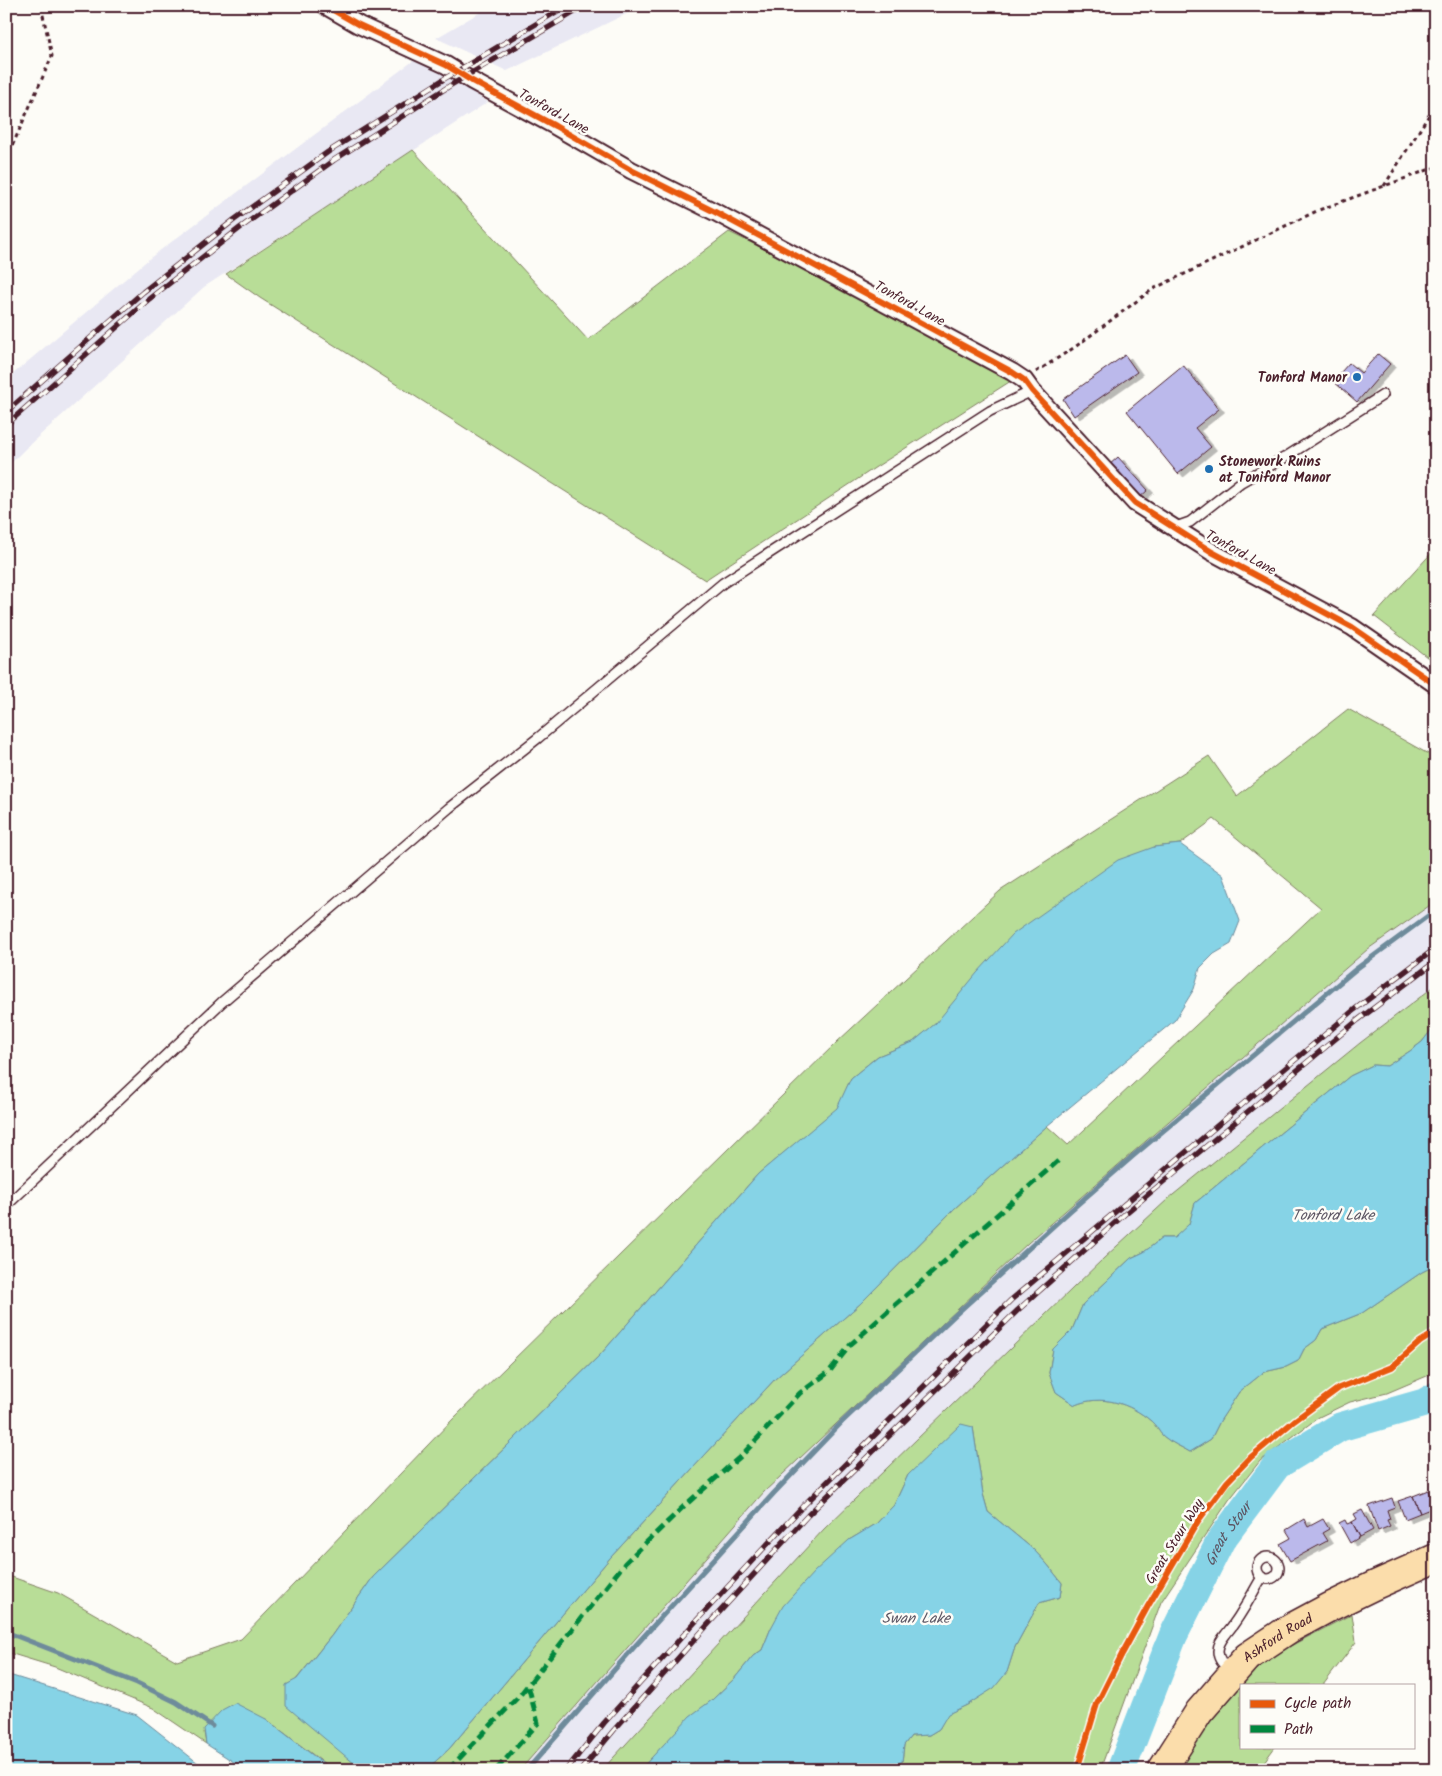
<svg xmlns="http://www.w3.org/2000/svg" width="1442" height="1776" viewBox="0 0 1442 1776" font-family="Kalam,sans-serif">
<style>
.built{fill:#e9e8f3}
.green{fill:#b8dd97;stroke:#817e61}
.water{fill:#86d3e6;stroke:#6e8b9b}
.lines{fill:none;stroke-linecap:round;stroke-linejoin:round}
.stream{stroke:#6e8b9b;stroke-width:5}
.river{stroke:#86d3e6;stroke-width:29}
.building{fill:#bbb9eb;stroke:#4a1f2b;filter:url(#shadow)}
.service-casing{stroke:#4a1f2b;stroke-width:12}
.minor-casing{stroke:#4a1f2b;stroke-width:20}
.trunk-casing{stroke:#4a1f2b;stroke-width:31}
.path{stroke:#4a1f2b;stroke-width:3;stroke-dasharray:4 4;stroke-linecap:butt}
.service{stroke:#fdfcf7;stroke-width:9}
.minor{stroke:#fdfcf7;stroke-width:16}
.trunk{stroke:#fbddab;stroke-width:28}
.rail-casing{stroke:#4a1f2b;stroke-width:5.5}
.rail{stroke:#fdfcf7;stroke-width:4;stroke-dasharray:11;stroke-linecap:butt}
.quiet{stroke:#00873e;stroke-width:5;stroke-dasharray:10 5;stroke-linecap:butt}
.cycleway-casing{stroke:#fdfcf7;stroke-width:9}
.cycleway{stroke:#e8590c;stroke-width:6}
.poi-dot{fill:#1f6fb2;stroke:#fdfcf7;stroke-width:2}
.labels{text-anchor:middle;stroke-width:5;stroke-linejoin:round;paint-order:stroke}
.street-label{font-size:14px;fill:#4a1f2b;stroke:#fdfcf7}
.poi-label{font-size:14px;font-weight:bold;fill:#4a1f2b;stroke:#fdfcf7;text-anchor:end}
.water-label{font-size:15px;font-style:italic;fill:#5c5563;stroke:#fdfcf7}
</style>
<defs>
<filter id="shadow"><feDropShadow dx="5.5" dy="3" stdDeviation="0" flood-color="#0004"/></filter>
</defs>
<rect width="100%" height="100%" fill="#fdfcf7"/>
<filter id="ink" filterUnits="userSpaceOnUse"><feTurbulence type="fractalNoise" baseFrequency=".02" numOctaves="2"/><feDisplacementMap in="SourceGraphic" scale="10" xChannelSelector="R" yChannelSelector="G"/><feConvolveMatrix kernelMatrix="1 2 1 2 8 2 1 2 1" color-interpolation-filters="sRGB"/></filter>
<g filter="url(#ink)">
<path class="built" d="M491 6H643L507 71 436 38Z
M417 58 488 102 204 287 28 446 6 468V380L150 258Z
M1436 901V985L1360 1043 1275 1113 1104 1258 824 1529 602 1770H518L764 1492 837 1418 1068 1207 1368 949Z"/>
<path class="green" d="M413 150 588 340 729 232 838 285 1014 379 876 467 705 580 260 298 226 274Z
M1436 548V664L1374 616Z
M1348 709 1430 755 1436 749V901L1368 949 1028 1243 764 1492 520 1770H426L449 1749 610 1558 775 1379 861 1303 955 1208 1047 1126 1068 1145 1321 908 1214 819 1180 844 1154 847 913 1042 878 1056 851 1078 838 1108 758 1174 601 1354 373 1577 332 1635 295 1681 286 1685 362 1770H333L266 1719 204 1732 206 1744 153 1708 55 1667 6 1652V1575L58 1593 177 1661 241 1639 454 1418 837 1042 1000 891 1209 756 1237 796Z
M1436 985V1024L1422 1042 1410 1051 1387 1066 1373 1065 1350 1076 1195 1203 1189 1225 1174 1238H1162L1144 1252 1131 1258 1083 1304 1072 1330 1053 1349 1049 1373 1056 1392 1075 1405C1101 1394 1130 1403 1151 1421 1156 1425 1159 1432 1163 1436 1171 1443 1182 1447 1190 1452L1211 1439 1220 1421 1239 1392 1264 1372 1286 1367 1298 1361 1304 1349 1316 1340 1322 1329 1362 1313 1422 1272 1436 1265V1370L1427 1376 1387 1393 1350 1402 1319 1417 1260 1461 1229 1500 1161 1602 1100 1770H882L887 1766 902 1762 904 1745 911 1736 929 1735 939 1729 947 1714 967 1705 994 1687 1007 1672 1015 1647 1039 1603 1060 1597 1062 1583 1047 1564 1034 1550 988 1512 983 1494 973 1427 908 1475 894 1505 876 1524 849 1540 771 1628 762 1650 753 1656 734 1679 712 1700 690 1717 640 1770H602L824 1529 1104 1258 1168 1199 1360 1043Z
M1352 1614 1356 1642 1323 1685H1241V1747H1275L1258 1770H1173L1240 1683 1275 1654Z"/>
<path class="water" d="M1180 844 1223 875 1240 921 1231 944 1214 954 1200 968 1194 989 1175 1020 1047 1126 955 1208 861 1303 775 1379 610 1558 449 1749 426 1770H362L286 1706V1685L297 1679 332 1635 373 1577 601 1354 758 1174 837 1108 851 1078 878 1056 913 1042 936 1023 977 973 1013 934 1118 860 1154 847Z
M1436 1024V1265L1422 1272 1362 1313 1322 1329 1316 1340 1304 1349 1298 1361 1286 1367 1264 1372 1239 1392 1220 1421 1211 1439 1190 1452C1182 1447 1171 1443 1163 1436 1159 1432 1156 1425 1151 1421 1130 1403 1101 1394 1075 1405L1056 1392 1049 1373 1053 1349 1072 1330 1083 1304 1131 1258 1144 1252 1162 1238H1174L1189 1224 1195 1203 1350 1076 1373 1065 1387 1066 1410 1051 1422 1042Z
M961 1424 973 1427 983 1494 988 1512 1034 1550 1047 1564 1062 1583 1060 1597 1039 1603 1015 1647 1007 1672 994 1688 967 1705 948 1714 939 1729 929 1735 911 1736 904 1745 902 1762 887 1766 882 1770H640L690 1716 712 1700 734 1679 753 1656 762 1650 771 1628 783 1606 814 1572 849 1540 876 1524 894 1505 908 1475Z
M6 1674 137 1715 198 1763 209 1770H6Z
M235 1703 266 1719 332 1770H246L206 1744 204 1729 222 1710Z"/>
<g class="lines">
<path class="stream" d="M6 1632 137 1683 176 1702 212 1726
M527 1770 635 1646 774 1493 842 1422 954 1316 1070 1211 1133 1156 1356 969 1436 910"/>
<path class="river" id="s1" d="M1121 1770 1173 1636 1221 1540 1277 1465 1340 1427 1424 1403 1436 1396"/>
</g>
<path class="building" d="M1378 354 1390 364 1357 402 1333 381 1349 363 1361 373Z
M1125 355 1137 372 1074 416 1063 399Z
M1183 365 1219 409 1195 428 1211 447 1178 474 1127 411Z
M1118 457 1148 490 1138 499 1108 466Z
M1428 1490 1435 1507 1420 1513 1413 1496Z
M1413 1496 1420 1513 1405 1519 1398 1501Z
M1392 1498 1395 1507 1387 1510 1390 1519 1387 1520 1390 1526 1378 1531 1369 1506Z
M1362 1510 1373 1530 1360 1537 1352 1522 1357 1519 1354 1514Z
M1304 1519 1308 1527 1323 1519 1329 1529 1322 1533 1327 1541 1290 1561 1280 1544 1291 1538 1286 1530Z
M1345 1520 1347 1524 1352 1522 1360 1537 1350 1543 1339 1523Z"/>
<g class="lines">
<defs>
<path id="service" d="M1173 528 1190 522 1241 482 1284 458 1383 395
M6 1206 222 1002 449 808 538 738 723 583 990 411 1032 391
M1257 1568a11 11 0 1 1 22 0a11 11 0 1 1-22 0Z
M1230 1671C1224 1665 1218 1660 1218 1651 1218 1644 1222 1639 1226 1634 1242 1615 1250 1597 1262 1577"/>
<path id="minor" d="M326 6 359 25 446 65 472 81 555 126 631 170 715 212 1012 372 1024 380 1032 391 1135 503 1212 552 1352 627 1436 685"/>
<g id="trunk">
<path id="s2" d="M1162 1770 1199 1712 1247 1657 1289 1629 1330 1607 1373 1586 1436 1558"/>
</g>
</defs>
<use href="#service" class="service-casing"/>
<use href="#minor" class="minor-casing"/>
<use href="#trunk" class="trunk-casing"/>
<path class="path" d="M6 160 52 56 41 6
M1384 186 1436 104
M1036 372 1075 347 1153 289 1319 210 1436 167"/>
<use href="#service" class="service"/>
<use href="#minor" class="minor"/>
<use href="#trunk" class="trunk"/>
<defs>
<path id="rail" d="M6 412 143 292 234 220 328 152 444 79 566 6
M6 425 149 299 240 228 334 160 451 85 585 6
M566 1770 604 1723 697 1620 802 1507 1011 1300 1354 1010 1436 948
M581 1770 614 1730 704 1629 808 1515 1018 1310 1127 1212 1358 1020 1436 961"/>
</defs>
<use href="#rail" class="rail-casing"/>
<use href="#rail" class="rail"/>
<path class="quiet" d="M448 1770 520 1695 625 1563 682 1508 742 1455 800 1393 829 1372 851 1344 1058 1161
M496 1770 538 1723 528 1685"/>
<defs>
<path id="cycleway" d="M326 6 359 25 446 65 472 81 555 126 631 170 715 212 1012 372 1024 380 1032 391 1135 503 1212 552 1352 627 1436 685
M1077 1770 1097 1704 1122 1654 1148 1606 1198 1521 1227 1482 1251 1457 1294 1421 1339 1388 1392 1367 1420 1342 1436 1332"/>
</defs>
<use href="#cycleway" class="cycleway-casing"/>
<use href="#cycleway" class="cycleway"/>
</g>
</g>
<g class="poi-dot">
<circle cx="1357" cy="377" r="5"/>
<circle cx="1209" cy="469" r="5"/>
</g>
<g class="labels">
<g class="street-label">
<text transform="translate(554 111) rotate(29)" y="5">Tonford Lane</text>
<text transform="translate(910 303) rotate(29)" y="5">Tonford Lane</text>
<text transform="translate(1241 552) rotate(29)" y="5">Tonford Lane</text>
<text transform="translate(1174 1541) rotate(-58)" y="5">Great Stour Way</text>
<text dy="5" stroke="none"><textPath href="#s2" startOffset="178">Ashford Road</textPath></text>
</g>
<g class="poi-label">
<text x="1347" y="382">Tonford Manor</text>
<text x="1219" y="466" text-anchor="start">Stonework Ruins<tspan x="1219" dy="16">at Toniford Manor</tspan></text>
</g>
<g class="water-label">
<text x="1333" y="1220">Tonford Lake</text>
<text dy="5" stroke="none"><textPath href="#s1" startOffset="260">Great Stour</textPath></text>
<text x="916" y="1623">Swan Lake</text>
</g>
</g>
<rect width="1442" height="1776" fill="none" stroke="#fdfcf7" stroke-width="25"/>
<rect x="12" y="12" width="1417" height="1751" fill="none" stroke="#4a1f2b" stroke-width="2" filter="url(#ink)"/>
<rect x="1240" y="1684" width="175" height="65" fill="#fdfcf7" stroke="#b5a4a5"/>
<rect x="1250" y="1700" width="25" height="8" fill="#e8590c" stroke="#b5a4a5"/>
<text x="1284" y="1708" font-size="15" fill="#4a1f2b">Cycle path</text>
<rect x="1250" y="1725" width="25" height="8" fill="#00873e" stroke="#b5a4a5"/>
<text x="1284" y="1734" font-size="15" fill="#4a1f2b">Path</text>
</svg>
